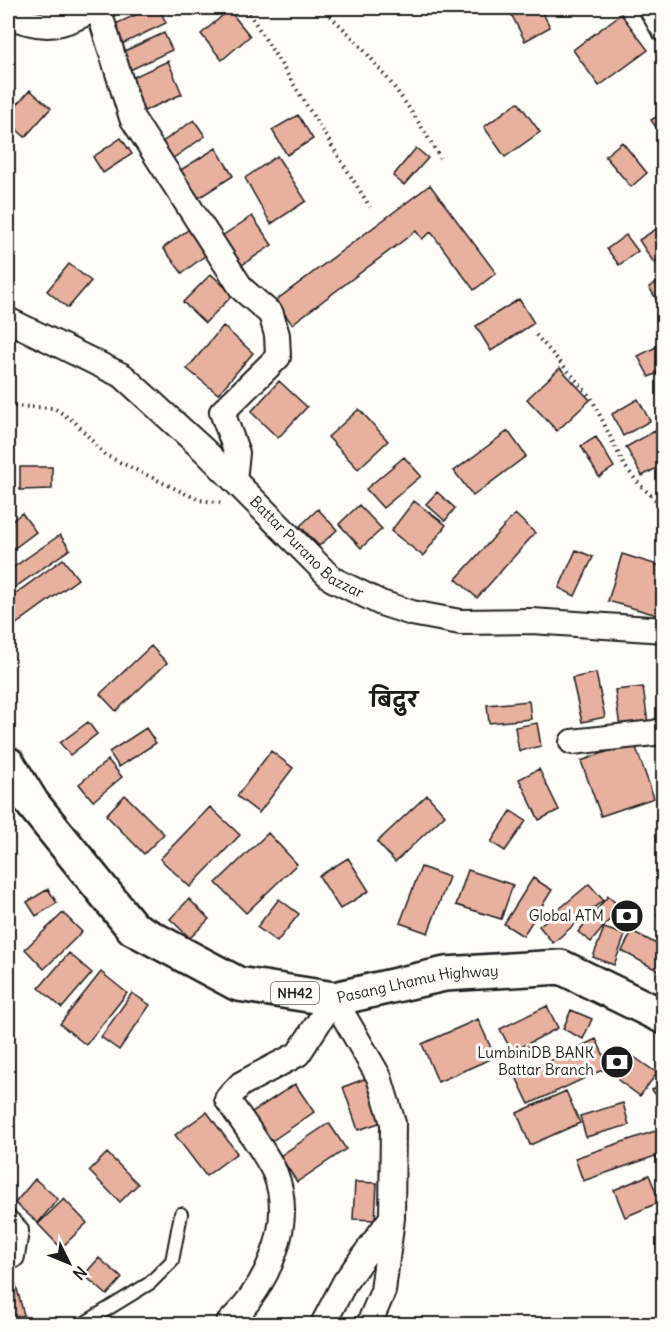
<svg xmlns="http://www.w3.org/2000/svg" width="671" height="1332" viewBox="0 0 671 1332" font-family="Delius,'Playpen Sans Deva',sans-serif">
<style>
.building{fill:#e8b09f;stroke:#1c1c1c;stroke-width:1.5}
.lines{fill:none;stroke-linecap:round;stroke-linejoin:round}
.lane-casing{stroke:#1c1c1c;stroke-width:16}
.street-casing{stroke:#1c1c1c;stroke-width:28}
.primary-casing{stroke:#1c1c1c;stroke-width:38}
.path{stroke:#1c1c1c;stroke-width:4;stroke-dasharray:1.5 4.5;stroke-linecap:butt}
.lane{stroke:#fdfcf7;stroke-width:12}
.street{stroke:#fdfcf7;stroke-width:24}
.primary{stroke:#fdfcf7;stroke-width:33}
.labels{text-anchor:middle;stroke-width:6;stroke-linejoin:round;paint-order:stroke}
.shield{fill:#fdfcf7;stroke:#605f5e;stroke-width:1.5}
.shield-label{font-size:14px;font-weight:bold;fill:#1c1c1c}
.street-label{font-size:15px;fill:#1c1c1c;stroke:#fdfcf7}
.poi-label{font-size:15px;fill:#1c1c1c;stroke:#fdfcf7;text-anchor:end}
.district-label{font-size:21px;font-weight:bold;fill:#1c1c1c;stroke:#fdfcf7}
</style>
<rect width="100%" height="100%" fill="#fdfcf7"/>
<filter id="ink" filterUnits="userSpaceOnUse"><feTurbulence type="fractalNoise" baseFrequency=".0167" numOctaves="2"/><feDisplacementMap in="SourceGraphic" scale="12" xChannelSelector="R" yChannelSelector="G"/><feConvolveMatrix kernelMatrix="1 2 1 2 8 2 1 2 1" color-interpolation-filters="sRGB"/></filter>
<g filter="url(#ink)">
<path class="building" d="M151 8H159L166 23 122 44 113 25Z
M508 8H540L550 27 525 41Z
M229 10 250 36 222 60 201 34Z
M621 14 648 50 599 86 573 50Z
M164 33 172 50 128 71 120 53Z
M168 61 182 94 144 111 129 79Z
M30 90 51 108 25 137 8 122V115Z
M518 102 540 132 505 157 484 127Z
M664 112V133L661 134 651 120Z
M298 115 313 139 287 155 272 130Z
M194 120 205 136 169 161 158 145Z
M121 138 132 154 103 173 93 157Z
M622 142 647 173 631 187 605 156Z
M216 148 233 176 197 199 179 171Z
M416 148 428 158 404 185 393 176Z
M277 156 306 201 271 224 245 178Z
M430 185 496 273 474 290 431 232 422 239 416 231 292 324 275 301Z
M252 216 272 245 242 265 222 236Z
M664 224V257L654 263 639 240Z
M192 227 210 252 182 273 163 248Z
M626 235 638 251 619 265 607 249Z
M69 264 91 281 68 308 47 291Z
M211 274 233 295 205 323 183 302Z
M664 279V312L649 287Z
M519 299 534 323 491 351 476 326Z
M223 326 253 353 218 394 187 369Z
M664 343V370L649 377 638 356Z
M560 368 590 400 557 431 527 399Z
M279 381 307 407 278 438 251 412Z
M638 399 650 421 623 436 612 414Z
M359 409 388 441 358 469 328 437Z
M508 431 526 456 473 496 454 471Z
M655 431 664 446V464L642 476 626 447Z
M596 437 614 467 599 477 581 446Z
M404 457 421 476 383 508 366 489Z
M20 467H52V489L20 490Z
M437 492 455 508 445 521 426 504Z
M414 501 446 525 423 556 391 531Z
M359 505 382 529 361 548 339 524Z
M318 509 337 530 319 546 300 526Z
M22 513 36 532 8 553V524Z
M515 514 535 533 477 598 456 579Z
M60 535 70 549 8 592V571Z
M576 550 593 557 575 596 559 588Z
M622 554 664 567V617L608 601Z
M63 559 78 579 8 630V599Z
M151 646 167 663 116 711 100 694Z
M596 673 605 717 582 722 572 678Z
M643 687 649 731 621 735 615 690Z
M529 701 531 719 489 723 487 705Z
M88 722 97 734 70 755 60 743Z
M537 723 541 746 519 751 515 727Z
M146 728 156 743 119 767 109 752Z
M634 742 654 798 601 816 581 761Z
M271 751 293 768 259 813 237 796Z
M108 760 122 777 93 801 79 784Z
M539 769 559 810 539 820 519 779Z
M125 795 164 834 144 854 106 815Z
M427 795 445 815 395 862 377 842Z
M210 807 240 835 190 887 160 859Z
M511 811 526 821 505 851 491 842Z
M268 833 297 864 246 913 216 883Z
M348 858 369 891 340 909 319 876Z
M421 867 449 877 428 933 400 923Z
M468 870 513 885 501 919 456 905Z
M533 878 552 890 523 936 504 924Z
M589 884 603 900 553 943 539 926Z
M48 889 57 903 36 916 27 902Z
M608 896 620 907 591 942 578 932Z
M189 899 209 919 190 938 170 919Z
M279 899 299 914 277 942 257 927Z
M664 911V933L657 914Z
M63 913 82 932 44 969 25 949Z
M604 928 625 935 614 965 593 957Z
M632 931 664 948V974L622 951Z
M69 953 92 973 62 1008 39 988Z
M101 972 127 993 86 1045 60 1024Z
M132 993 150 1005 119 1050 101 1037Z
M547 1006 558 1028 512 1052 500 1029Z
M571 1010 592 1019 583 1039 563 1029Z
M478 1019 495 1057 438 1082 422 1044Z
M596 1039 609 1067 529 1104 516 1077Z
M634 1057 657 1073 640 1096 618 1080Z
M367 1078 382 1122 358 1130 343 1087Z
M664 1081V1104H663L652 1090Z
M295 1084 314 1112 266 1145 246 1116Z
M566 1091 580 1123 530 1145 517 1113Z
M623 1103 629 1125 586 1137 580 1116Z
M207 1112 237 1153 206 1176 175 1135Z
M329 1123 346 1149 297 1182 280 1156Z
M661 1129 664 1153 583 1181 575 1158Z
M107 1153 138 1184 120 1202 89 1171Z
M664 1155V1176L656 1157Z
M649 1175 660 1202 625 1217 614 1190Z
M35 1179 58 1199 38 1223 15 1203Z
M355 1182 377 1183 375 1220 353 1219Z
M64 1199 87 1223 61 1248 38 1224Z
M99 1258 122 1278 107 1295 84 1275Z
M14 1278 24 1315 8 1319V1280Z"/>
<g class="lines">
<defs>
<path id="lane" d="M83 1324 150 1283 172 1261 181 1214"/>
<g id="street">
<path d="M98 8 132 118 242 289 271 314 277 335 278 357 222 412 237 453 234 480"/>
<path d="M651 8 664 30"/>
<path d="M8 15C46 32 60 26 97 8"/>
<path id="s1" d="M8 320 123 376 205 451 332 579 381 603 412 613 460 622 532 621 664 630"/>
<path d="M572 742 654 733 664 730"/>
<path d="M8 1223 16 1231 12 1256 8 1258"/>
<path d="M228 1324C266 1287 296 1226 275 1173 265 1151 241 1120 227 1099L241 1084 298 1054 334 999 379 1077 393 1123 392 1218 383 1291 369 1324"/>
<path d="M323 1324 345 1282 390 1220"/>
</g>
<g id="primary">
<path id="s2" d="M8 764 32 803 133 928 238 984 334 999 445 974 561 967 664 1017"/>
</g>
</defs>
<use href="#lane" class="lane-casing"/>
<use href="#street" class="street-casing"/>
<use href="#primary" class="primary-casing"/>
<path class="path" d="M246 8 370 207
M321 8C369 49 409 103 440 158
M536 335 591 397 624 465 639 484 660 504 664 514
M8 406 54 408 75 422 105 455 199 500 223 503"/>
<use href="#lane" class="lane"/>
<use href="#street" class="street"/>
<use href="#primary" class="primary"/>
</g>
</g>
<defs>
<symbol id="bank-disc" viewBox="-11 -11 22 22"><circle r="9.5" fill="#1c1c1c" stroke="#fdfcf7"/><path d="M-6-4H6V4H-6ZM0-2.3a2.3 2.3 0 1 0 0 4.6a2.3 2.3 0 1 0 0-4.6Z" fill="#fff"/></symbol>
</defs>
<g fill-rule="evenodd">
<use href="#bank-disc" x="608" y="897" width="38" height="38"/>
<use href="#bank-disc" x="598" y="1043" width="38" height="38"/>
</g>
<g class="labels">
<rect class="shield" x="271" y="982" width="48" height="22" rx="4.5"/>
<g class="shield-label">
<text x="295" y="998">NH42</text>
</g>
<g class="street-label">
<text dy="5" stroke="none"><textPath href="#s1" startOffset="380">Battar Purano Bazzar</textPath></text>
<text dy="5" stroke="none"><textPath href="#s2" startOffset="508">Pasang Lhamu Highway</textPath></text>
</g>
<g class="poi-label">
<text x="604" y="921">Global ATM</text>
<text x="594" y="1058">LumbiniDB BANK<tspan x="594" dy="17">Battar Branch</tspan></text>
</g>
<g class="district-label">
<text x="394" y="707">बिदुर</text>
</g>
</g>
<rect width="671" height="1332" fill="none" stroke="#fdfcf7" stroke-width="30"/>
<rect x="15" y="15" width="641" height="1302" fill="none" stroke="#1c1c1c" stroke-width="2" filter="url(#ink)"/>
<g transform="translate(69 1263) rotate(133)" stroke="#fdfcf7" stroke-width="4.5" paint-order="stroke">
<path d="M0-4.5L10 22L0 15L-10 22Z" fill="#1c1c1c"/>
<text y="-9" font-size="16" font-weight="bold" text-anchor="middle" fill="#1c1c1c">N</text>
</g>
</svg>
